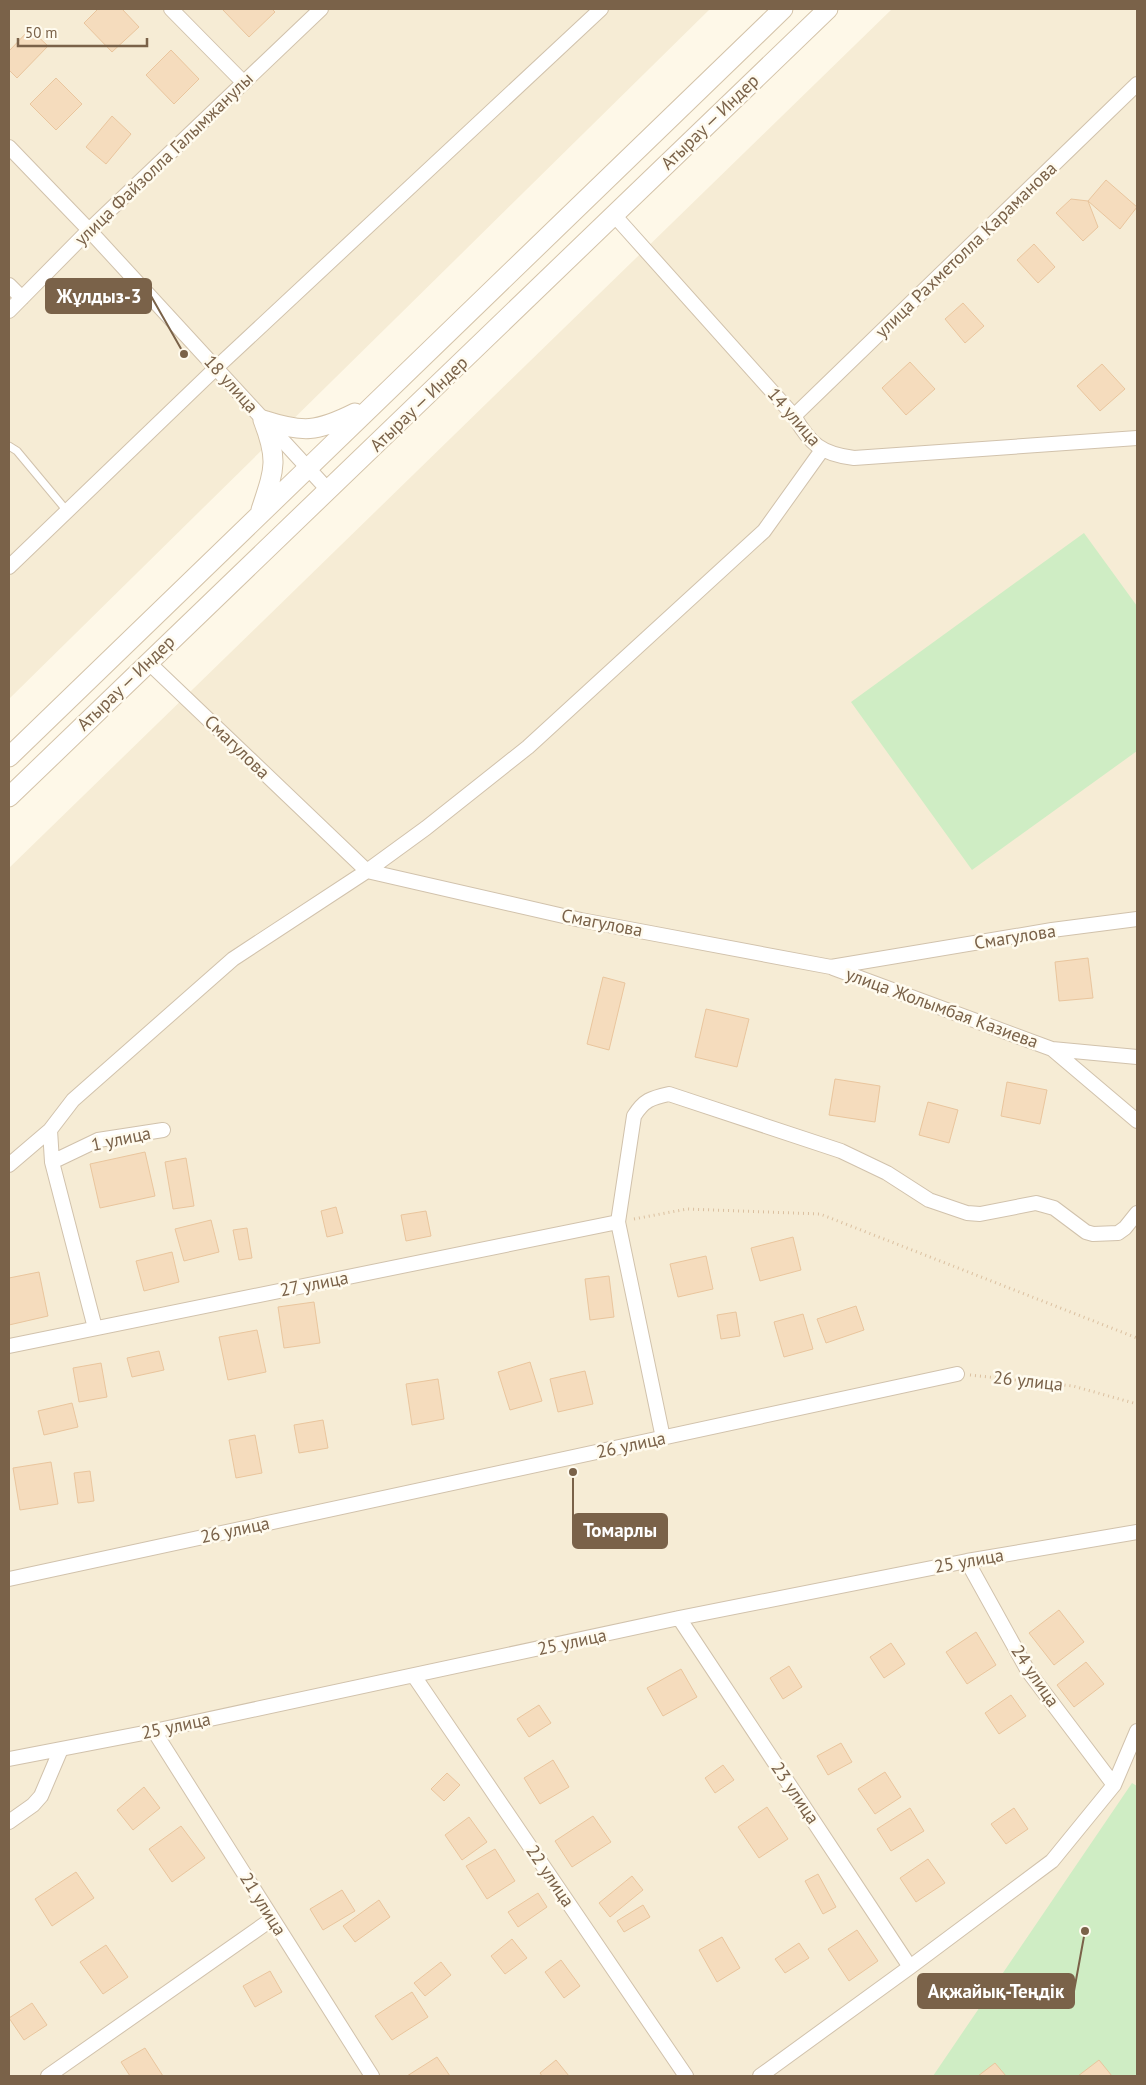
<svg xmlns="http://www.w3.org/2000/svg" width="1146" height="2085" viewBox="0 0 1146 2085" font-family="'PT Sans',sans-serif">
<style>
.residential{fill:#f6ecd5}
.green{fill:#cfedc4}
.building{fill:#f5dcbd;stroke:#e9c59d}
.lines{fill:none;stroke-linecap:round;stroke-linejoin:round}
.service-casing{stroke:#d1c2ac;stroke-width:9}
.minor-casing{stroke:#d1c2ac;stroke-width:16}
.secondary-casing{stroke:#d4c3a9;stroke-width:21}
.path{stroke:#dbc0a0;stroke-width:3;stroke-dasharray:1 4;stroke-linecap:butt}
.service{stroke:#fff;stroke-width:7}
.minor{stroke:#fff;stroke-width:14}
.secondary{stroke:#fff;stroke-width:19}
.labels{text-anchor:middle;stroke-width:5;stroke-linejoin:round;paint-order:stroke}
.street-label{font-size:18px;fill:#7a6249;stroke:#fffbef}
.leader{fill:none;stroke:#7a6249;stroke-width:2}
.callout-dot{fill:#7a6249;stroke:#fffbef;stroke-width:2}
.callout{fill:#7a6249;stroke:#7a6249;stroke-width:2}
.callout-label{font-size:19px;text-anchor:middle;font-weight:bold;fill:#fff}
</style>
<rect width="100%" height="100%" fill="#fef8e8"/>
<path class="residential" d="M9 9H710L9 699Z
M892 9H1137V2076H9V868Z"/>
<path class="green" d="M1084 533 1137 606V751L972 870 851 702Z
M1132 1783 1137 1786V2076H933Z"/>
<path class="building" d="M98 9H122L139 27 112 52 84 23Z
M222 9H272L275 12 249 37Z
M30 29 48 46 17 78 9 70V51Z
M171 50 199 79 174 104 146 75Z
M56 78 82 104 56 130 30 104Z
M112 116 131 134 106 164 86 147Z
M1106 180 1137 207 1120 229 1088 201Z
M1071 199 1088 201 1098 227 1083 241 1056 213Z
M1034 244 1055 267 1038 283 1017 260Z
M963 303 984 326 965 343 945 319Z
M910 362 935 389 906 415 882 388Z
M1102 364 1125 389 1100 411 1077 386Z
M1088 958 1093 998 1059 1001 1055 962Z
M603 977 625 983 609 1050 587 1044Z
M706 1009 749 1019 737 1067 695 1057Z
M835 1079 880 1086 875 1122 829 1115Z
M1007 1082 1047 1090 1040 1124 1001 1116Z
M928 1102 958 1110 949 1143 919 1135Z
M145 1152 155 1196 100 1208 90 1164Z
M186 1158 194 1206 173 1209 165 1162Z
M336 1207 343 1233 327 1237 321 1211Z
M426 1211 431 1236 406 1241 401 1215Z
M211 1220 219 1252 184 1261 175 1229Z
M247 1228 252 1258 239 1260 233 1230Z
M793 1237 801 1270 760 1281 751 1248Z
M172 1252 179 1282 144 1291 136 1261Z
M706 1256 713 1289 678 1297 670 1264Z
M39 1272 48 1316 9 1325V1278Z
M609 1276 614 1317 590 1320 585 1279Z
M314 1302 320 1343 284 1348 278 1307Z
M856 1306 864 1330 826 1343 817 1319Z
M736 1312 740 1336 721 1339 717 1315Z
M803 1314 813 1349 784 1357 774 1322Z
M257 1330 266 1372 228 1380 219 1337Z
M159 1351 164 1370 132 1377 127 1358Z
M530 1362 542 1401 510 1410 498 1372Z
M101 1363 107 1397 79 1402 73 1368Z
M585 1371 593 1404 558 1412 550 1379Z
M438 1379 444 1419 412 1425 406 1384Z
M72 1403 78 1427 44 1435 38 1411Z
M323 1420 328 1448 299 1453 294 1425Z
M255 1435 262 1473 236 1478 229 1440Z
M51 1462 58 1504 20 1510 13 1468Z
M90 1471 94 1501 78 1503 74 1473Z
M1059 1610 1084 1642 1054 1665 1029 1633Z
M976 1632 996 1665 967 1684 946 1652Z
M891 1643 905 1664 884 1678 870 1657Z
M1086 1662 1104 1684 1074 1707 1057 1685Z
M789 1666 802 1687 783 1699 770 1678Z
M681 1669 697 1697 663 1716 647 1688Z
M1011 1695 1026 1716 999 1734 985 1713Z
M539 1705 551 1723 529 1737 517 1719Z
M841 1743 852 1762 828 1775 817 1756Z
M553 1760 569 1787 540 1804 524 1778Z
M723 1765 734 1780 715 1793 705 1778Z
M885 1772 901 1797 875 1814 858 1789Z
M447 1773 460 1785 444 1801 431 1789Z
M144 1787 160 1808 133 1830 117 1810Z
M767 1807 788 1839 759 1858 738 1827Z
M910 1808 924 1831 891 1851 877 1829Z
M1014 1808 1028 1829 1006 1844 991 1824Z
M593 1816 611 1842 572 1867 555 1841Z
M469 1817 487 1842 462 1860 445 1835Z
M181 1826 205 1858 172 1882 149 1849Z
M495 1849 515 1881 487 1899 466 1866Z
M928 1859 945 1883 916 1902 900 1878Z
M76 1872 94 1898 52 1926 35 1899Z
M818 1874 836 1907 823 1914 805 1881Z
M632 1876 643 1890 610 1917 599 1903Z
M342 1890 355 1911 323 1930 310 1909Z
M538 1893 547 1907 518 1927 508 1912Z
M379 1900 390 1917 355 1942 343 1926Z
M643 1905 650 1917 624 1932 617 1921Z
M857 1930 878 1961 849 1981 828 1949Z
M722 1937 740 1968 717 1982 699 1950Z
M512 1939 527 1958 505 1974 491 1956Z
M799 1943 809 1958 785 1973 775 1959Z
M106 1945 128 1977 103 1994 80 1962Z
M561 1960 580 1986 564 1998 545 1972Z
M441 1962 451 1975 425 1996 414 1983Z
M270 1971 282 1992 255 2007 243 1986Z
M412 1992 428 2017 392 2040 375 2016Z
M32 2003 47 2025 24 2040 9 2018Z
M145 2048 163 2076H130L121 2062Z
M437 2057 450 2076H407Z
M556 2060 569 2076H542L540 2073Z
M1099 2060 1112 2076H1078Z
M995 2063 1006 2076H978Z"/>
<g class="lines">
<defs>
<path id="service" d="M9 446 17 451 67 511"/>
<path id="minor" d="M171 9 244 83
M9 147 89 230 329 491
M614 215 794 416C810 444 821 454 854 458L1137 438
M9 285 22 298
M9 311 89 230 321 9
M794 416 1137 84
M9 567 216 368 601 9
M148 662 367 871 581 920 831 967 1052 930 1137 919
M833 968 1052 1049 1137 1057
M1052 1049 1137 1121
M52 1162 98 1140 163 1130
M9 1165 50 1130
M95 1328 52 1162 50 1130 73 1100 233 959 367 871 426 828 528 747 764 531 822 450
M9 1346 618 1222
M663 1438 618 1222 634 1116C644 1100 651 1098 669 1094L841 1151 887 1173 929 1200 967 1213 980 1214 1036 1203 1054 1208 1086 1232 1093 1234 1118 1233 1125 1228 1137 1213
M967 1561 1028 1671 1114 1785
M9 1579 957 1374
M679 1618 910 1967
M414 1676 686 2076
M154 1731 372 2076
M9 1759 154 1731 679 1618 967 1561 1137 1532
M9 1822 33 1805 41 1796 61 1749
M48 2076 272 1919
M760 2076 910 1967 1052 1861 1114 1785 1137 1731"/>
<path id="secondary" d="M263 420C303 433 317 432 355 413
M261 510C274 470 279 461 263 420
M9 757 783 9
M9 797 828 9"/>
</defs>
<use href="#service" class="service-casing"/>
<use href="#minor" class="minor-casing"/>
<use href="#secondary" class="secondary-casing"/>
<path class="path" d="M634 1219 687 1209 820 1214 1137 1338
M970 1375 1073 1386 1137 1404"/>
<use href="#service" class="service"/>
<use href="#minor" class="minor"/>
<use href="#secondary" class="secondary"/>
</g>
<g class="labels">
<g class="street-label">
<text transform="translate(710 122) rotate(-44)" y="6">Атырау — Индер</text>
<text transform="translate(164 159) rotate(-44)" y="6">улица Файзолла Галымжанулы</text>
<text transform="translate(966 250) rotate(-44)" y="6">улица Рахметолла Караманова</text>
<text transform="translate(231 384) rotate(48)" y="6">18 улица</text>
<text transform="translate(419 404) rotate(-44)" y="6">Атырау — Индер</text>
<text transform="translate(794 417) rotate(49)" y="6">14 улица</text>
<text transform="translate(126 683) rotate(-44)" y="6">Атырау — Индер</text>
<text transform="translate(237 747) rotate(44)" y="6">Смагулова</text>
<text transform="translate(602 923) rotate(11)" y="6">Смагулова</text>
<text transform="translate(1015 937) rotate(-9)" y="6">Смагулова</text>
<text transform="translate(942 1008) rotate(20)" y="6">улица Жолымбая Казиева</text>
<text transform="translate(121 1139) rotate(-12)" y="6">1 улица</text>
<text transform="translate(314 1284) rotate(-11)" y="6">27 улица</text>
<text transform="translate(1028 1381) rotate(6)" y="6">26 улица</text>
<text transform="translate(631 1445) rotate(-12)" y="6">26 улица</text>
<text transform="translate(235 1530) rotate(-12)" y="6">26 улица</text>
<text transform="translate(969 1561) rotate(-10)" y="6">25 улица</text>
<text transform="translate(572 1642) rotate(-12)" y="6">25 улица</text>
<text transform="translate(1035 1676) rotate(56)" y="6">24 улица</text>
<text transform="translate(176 1726) rotate(-12)" y="6">25 улица</text>
<text transform="translate(795 1793) rotate(56)" y="6">23 улица</text>
<text transform="translate(550 1876) rotate(56)" y="6">22 улица</text>
<text transform="translate(263 1904) rotate(58)" y="6">21 улица</text>
</g>
</g>
<path class="leader" d="M184 354L151 296M573 1472L573 1531M1085 1931L1074 1991"/>
<g class="callout-dot">
<circle cx="184" cy="354" r="5"/>
<circle cx="573" cy="1472" r="5"/>
<circle cx="1085" cy="1931" r="5"/>
</g>
<g class="callout">
<rect x="46" y="279" width="105" height="34" rx="5"/>
<rect x="573" y="1514" width="94" height="34" rx="5"/>
<rect x="918" y="1974" width="156" height="34" rx="5"/>
</g>
<g class="callout-label">
<text x="99" y="303">Жұлдыз-3</text>
<text x="620" y="1537">Томарлы</text>
<text x="996" y="1998">Ақжайық-Теңдік</text>
</g>
<rect width="1146" height="2085" fill="none" stroke="#7a6249" stroke-width="20"/>
<path d="M18 38v8h129v-8" fill="none" stroke="#7a6249" stroke-width="2.5"/>
<text x="25" y="38" font-size="15" fill="#7a6249" stroke="#fffbef" stroke-width="4" paint-order="stroke">50 m</text>
</svg>
